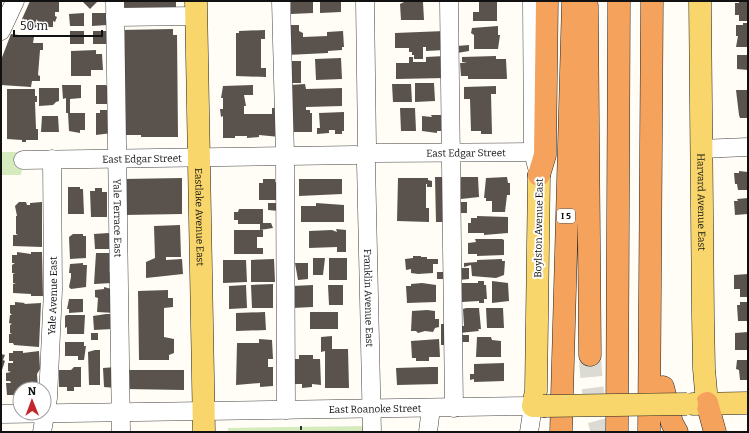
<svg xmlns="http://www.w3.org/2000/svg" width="749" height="433" viewBox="0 0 749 433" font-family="Bitter,serif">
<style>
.green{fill:#d5ebbd}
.building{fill:#5a524d}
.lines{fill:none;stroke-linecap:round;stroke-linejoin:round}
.highway-tunnel{stroke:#dbdad3;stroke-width:22;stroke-dasharray:22 11;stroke-linecap:butt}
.minor-casing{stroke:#444;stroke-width:19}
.major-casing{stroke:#222;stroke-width:23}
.highway-casing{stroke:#222;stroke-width:23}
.path{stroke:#333;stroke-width:2;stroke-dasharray:4 2;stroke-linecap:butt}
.minor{stroke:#fff;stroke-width:18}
.major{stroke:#f9d66b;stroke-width:22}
.highway{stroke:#f5a25d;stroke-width:22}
.major-bridge-casing{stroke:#222;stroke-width:23;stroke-linecap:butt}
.major-bridge{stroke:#f9d66b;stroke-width:22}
.labels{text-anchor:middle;stroke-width:4;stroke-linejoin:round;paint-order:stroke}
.shield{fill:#fff;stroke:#585858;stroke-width:1}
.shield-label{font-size:9px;font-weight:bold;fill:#111}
.street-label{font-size:10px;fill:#111;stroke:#fff}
</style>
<rect width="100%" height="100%" fill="#fffdf5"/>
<path class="green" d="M1 152H25L21 175H1Z
M366 426V432H228V428Z"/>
<path class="building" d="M30 1H59V12H55V16L57 17 55 22 53 21V27L23 28 22 19Z
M82 1H98L90 9Z
M117 1H176V13L117 9Z
M291 1H313V13L291 14Z
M320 1H341V12L320 13Z
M479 1H497V21H473V12H479Z
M739 1H748V21H739V15H735V3H739Z
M404 2H423L424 20H401L400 4Z
M84 13V26H70L69 14Z
M92 13H107V25L92 26Z
M743 23H748V47H736L738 36H736V25H743Z
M286 25H299V31L303 33V37L327 36V32L343 31 344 47H342V50L328 51V53L287 55Z
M498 26V35H500L498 49H474V35L471 33 472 28Z
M173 29V35H177L178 137H141V135H123L120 30Z
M265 30V39H261V68H266V77L236 76V33H239V31Z
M70 31H84V44H70Z
M93 31H107V44H93Z
M445 31V50L426 51V47H423V59H414V55H412V52H409V48H395V33Z
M11 34 34 37 33 43H43V50H40L38 75 40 76V81H32L31 87 1 85V60Z
M469 45V51L457 53V46Z
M96 50V54H102L103 70H91V76H71V51Z
M737 55H748V70L737 69Z
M445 56V78L396 79V63H409V57H413V62H426V57Z
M496 56V59H506L507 79H468V76H461L460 63H467L462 62V57Z
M341 58 342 79 316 80 315 59Z
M290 61H301V83H291Z
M415 83H434L435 101 415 102Z
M305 84 306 89 342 88V106L306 107V110H310V113H312V132H290V85Z
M392 84H411L412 102H393Z
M62 85H81V98L70 99V113H85V130H80V133L69 131 68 113H66V98L63 99Z
M96 85H106L108 87 109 104H96Z
M253 85V95H244L246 106H244V114H272V108H279L280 137 259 135V137L247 138V136H235V138H223V116L221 117 220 109H223V98H221L223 86Z
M496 86V94H491L492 134H481V131H471L470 99H464V87Z
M39 88H59V101L56 102 53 105 39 106Z
M7 89H35V96H37V102H35L36 129H38V140H26V142H22V140L7 139Z
M736 90H748V118H740L739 115Z
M400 108H415L416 131H401Z
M100 110H109L112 133 96 135V113H100Z
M344 112V131H342V134H335V130H329V133L317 134V128H320L319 113Z
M431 115H445V131H437V133L422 131V116L432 117Z
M42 116H58L59 132H41Z
M739 171 748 172V190H738L737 184H735L734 173H739Z
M435 177H444L445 222H436Z
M461 177H478L479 197 461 199Z
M507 177 508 183H510V195H507L505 212H492V201H486V198H484L486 178Z
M182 178V214L124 215 123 179Z
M398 178H428V180L432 181V187H427V184H426V208H429V222L397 221Z
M263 179H275V182L280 183V200H259V183H263Z
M299 179H342V194L299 196Z
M68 187H80V189H83L84 214H68Z
M95 188H102V192H107V217H91L90 191H95Z
M748 198V214L735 215 734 201H738L737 199Z
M19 202H26L27 205H30V203L42 202V247L13 246V235H18L16 234V216H17L15 206Z
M456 202H467V213H456Z
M268 203H279V211L268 210Z
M316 203 344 205V222H301V206H316Z
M239 209H263V223H271L273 228 260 230V224H238V220H234V212H238Z
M477 216 508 217V233L484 235V233H468V223H471V218H477Z
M180 225 181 257H166V260L182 259 183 274 146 278V262L155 258 154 226Z
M336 229 346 230V252H337V247L309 248V231L332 230 337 232Z
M234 230H263V237H257V248H263V254H234Z
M108 233 111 234V245H109V249H95L94 234Z
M83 234V236H86V258L70 259 69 237 73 234Z
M475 239H502L504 240V255L477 256V254H468V243L476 242Z
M17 252 31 254V252H42L43 296H31V294L13 293V284H16L13 283V274L15 273H12V265L15 263H12V255H17Z
M96 253H110L109 272H112V283L94 284Z
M413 256H421V257H427V259H438V264H433V273L418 274 411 273V269L406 270 405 259 413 258Z
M313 258H325L323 275H313Z
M329 258H347V280H329Z
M274 259 275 282H251V260Z
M502 259V261H505L504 275 496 278 472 276 471 265 464 267V263L477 262V260Z
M223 260H246L247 282 223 283Z
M83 263V265H87L86 287 71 289 69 287 71 277V273H69L70 264Z
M295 263H308V279L298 280Z
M458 268H469V279L459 280Z
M437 272H448V279H437Z
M748 274V297H740V289H734V275Z
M478 281H484V285H486L487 299H484V303H479V301L462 302V283H478Z
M492 281 508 283 509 301 492 303Z
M422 283 436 285V302L407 303 406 286H411V284Z
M273 284V308H252L251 285Z
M246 285 247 308 229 309V286Z
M313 285V307L292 308V286Z
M328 285H343V305H329Z
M104 287 115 290V313L97 312 98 298 95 297V290L104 289Z
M168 290V298H173V307L164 308V337L174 339V353L169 355V360H139L138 291Z
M69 299H83V312L69 313V309H67Z
M15 302 25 303 24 304 41 303 39 347 14 345 13 343H9V334H12L10 333V325L12 324 9 323 10 315H12L10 313V305H15Z
M740 302H748V321H738L737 305H740Z
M466 308H479L481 329H478L479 331 459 333V326H464L463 309Z
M486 308H503L504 328H487Z
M427 310 435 311V319H439V327L435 328 433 332 425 331 418 333 416 331H411L412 311Z
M265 312 266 330 236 331V313Z
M310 312H338V329H310Z
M106 314H111L112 329 94 330 93 316Z
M67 315H85L84 334H67V327L65 328V316Z
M441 324H449V345H441Z
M748 332V350H735V333Z
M91 333H98V340H91Z
M458 335H469V342H458Z
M332 336V349H348L349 388H325V351L321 352V337Z
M477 337H491L492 340 501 341V357H476Z
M259 339 272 340 273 359H268V367H273V386L260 387V383L236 385 237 343H259Z
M439 339 440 357H429V361H416V358H412L411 341Z
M65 342H84V346H86L84 360H78V356H65Z
M95 350H100V385H89L88 352Z
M13 351H23V353L39 351 40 369 37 374 38 389H20V395H7L6 383H11L10 381H6V373L11 372 8 371V363H13V361H9V353H13Z
M1 354 5 355 3 360 5 361 1 373Z
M299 355H313V359H320L321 385 312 384V387L302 388V384H293V359H299Z
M737 360H748V380H740L739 370 736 369Z
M504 363V381L474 382V379L470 380V374H474V364Z
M74 367H81V387H74V391H67V387H59V370H71Z
M116 367V388L104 387 103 368Z
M430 367H438V384L397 385 396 368Z
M127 370H184V390L126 389Z"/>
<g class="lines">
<path class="highway-tunnel" d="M590 355C591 382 594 406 602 432"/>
<defs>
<g id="minor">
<path id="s1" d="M115 1 121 432"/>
<path d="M281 1 285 155 286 410"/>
<path d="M365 1 367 146"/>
<path d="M449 1 454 408"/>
<path d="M532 1 533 152 539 175"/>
<path d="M115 17 196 16"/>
<path d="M1 31 15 1"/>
<path d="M700 149 748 147"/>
<path id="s2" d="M374 153 533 152"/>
<path id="s3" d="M23 160 356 155"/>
<path id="s4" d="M366 163 372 432"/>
<path id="s5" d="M1 414 533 406 529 432"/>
<path id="s6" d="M42 432 48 398 53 290 52 159"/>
<path d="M428 432 431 408"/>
</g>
<g id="major">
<path id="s7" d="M196 1 204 432"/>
<path id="s8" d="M700 1 703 316 704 369 707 403"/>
<path d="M539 175 536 391 533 406H543"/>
<path d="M693 404 748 403"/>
</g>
<path id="highway" d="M586 1 587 6 590 355
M539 175 545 155 547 1
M663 387 672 423 677 432
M707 403 715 432
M561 432 573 1
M617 432 619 1
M649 432 652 1"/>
</defs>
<use href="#minor" class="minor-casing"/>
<use href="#major" class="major-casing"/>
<use href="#highway" class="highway-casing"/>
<path class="path" d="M301 426V432"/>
<use href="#minor" class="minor"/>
<use href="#major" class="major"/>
<use href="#highway" class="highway"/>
<defs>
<path id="major-bridge" d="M543 406 687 404"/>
</defs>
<use href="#major-bridge" class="major-bridge-casing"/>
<use href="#major-bridge" class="major-bridge"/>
</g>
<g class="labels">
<rect class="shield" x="557" y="209" width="18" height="14" rx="3"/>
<g class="shield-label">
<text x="566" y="219">I 5</text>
</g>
<g class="street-label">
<text dy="4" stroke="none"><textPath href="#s2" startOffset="92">East Edgar Street</textPath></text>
<text dy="4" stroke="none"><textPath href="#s3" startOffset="119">East Edgar Street</textPath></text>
<text dy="4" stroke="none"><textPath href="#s8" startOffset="201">Harvard Avenue East</textPath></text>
<text dy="4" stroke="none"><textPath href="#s7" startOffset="216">Eastlake Avenue East</textPath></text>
<text dy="4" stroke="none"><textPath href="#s1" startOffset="217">Yale Terrace East</textPath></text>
<text transform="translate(538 228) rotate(-89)" y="4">Boylston Avenue East</text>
<text dy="4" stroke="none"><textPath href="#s6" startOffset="137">Yale Avenue East</textPath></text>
<text dy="4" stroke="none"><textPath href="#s4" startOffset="135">Franklin Avenue East</textPath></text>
<text dy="4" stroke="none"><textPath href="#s5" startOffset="374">East Roanoke Street</textPath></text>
</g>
</g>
<rect width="749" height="433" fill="none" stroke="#111111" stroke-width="4"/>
<g transform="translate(32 401) rotate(359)"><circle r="19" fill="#ffffff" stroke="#a0a0a0"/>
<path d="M0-3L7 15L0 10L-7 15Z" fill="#c4262e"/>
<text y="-6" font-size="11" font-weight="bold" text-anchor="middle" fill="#111111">N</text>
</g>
<path d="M14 30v6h88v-6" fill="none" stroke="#111111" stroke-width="2"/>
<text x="20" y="30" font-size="12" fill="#111111" stroke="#ffffff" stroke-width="3" paint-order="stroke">50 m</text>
</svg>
